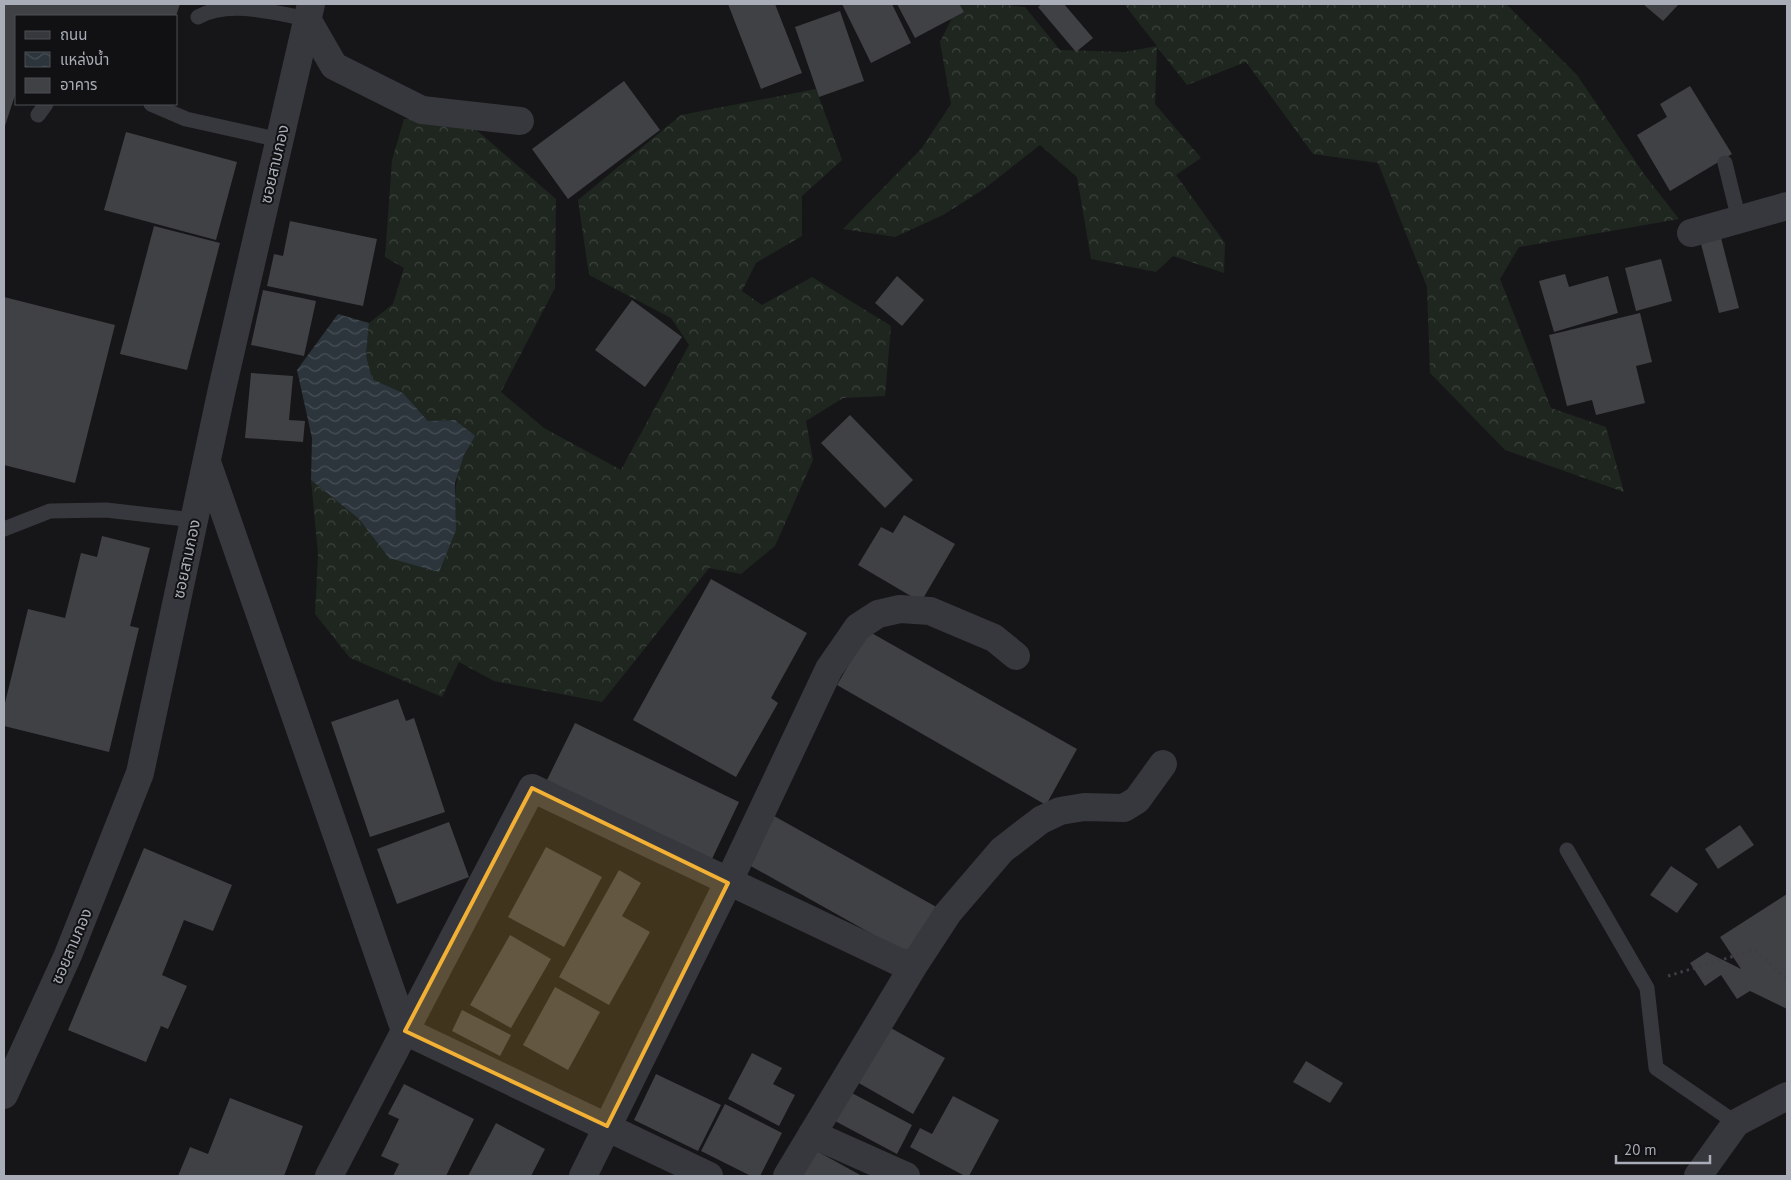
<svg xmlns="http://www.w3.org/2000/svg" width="1791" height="1180" viewBox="0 0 1791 1180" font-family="'PT Sans','Noto Sans Thai',sans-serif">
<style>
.forest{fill:url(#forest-crowns)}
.water{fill:url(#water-waves)}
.building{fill:#404145}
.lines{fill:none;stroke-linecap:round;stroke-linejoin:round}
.path{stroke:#3d3f44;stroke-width:3;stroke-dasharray:2.5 4;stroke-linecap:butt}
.service{stroke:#37383d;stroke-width:15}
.minor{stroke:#37383d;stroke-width:28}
.tertiary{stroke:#37383d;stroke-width:28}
.marked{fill:#f2b134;fill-opacity:0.2;stroke:#f2b134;stroke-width:4;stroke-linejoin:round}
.labels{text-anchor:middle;stroke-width:4;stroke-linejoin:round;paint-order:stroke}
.street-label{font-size:16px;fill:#a8adb8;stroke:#111113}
</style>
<defs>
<pattern id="forest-crowns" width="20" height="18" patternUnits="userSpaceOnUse" patternTransform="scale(1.25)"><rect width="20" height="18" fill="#1e261f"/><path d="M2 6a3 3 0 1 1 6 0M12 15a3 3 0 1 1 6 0" fill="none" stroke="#3c433d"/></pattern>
<pattern id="water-waves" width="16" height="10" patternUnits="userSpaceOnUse" patternTransform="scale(1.25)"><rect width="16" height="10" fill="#2c353c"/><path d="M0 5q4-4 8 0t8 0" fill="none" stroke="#485056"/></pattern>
</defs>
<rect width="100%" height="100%" fill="#161618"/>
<path class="forest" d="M959 4H997L1025 7 1060 50 1125 52 1157 46 1124 4H1506L1577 75 1644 174 1679 219 1519 247 1500 279 1551 408 1606 427 1624 492 1505 450 1430 373 1427 287 1378 163 1313 154 1246 62 1187 85 1157 47 1155 104 1201 158 1176 175 1225 243 1224 273 1173 256 1156 272 1091 259 1077 177 1040 145 984 189 943 215 895 237 843 229 921 149 951 104 940 42Z
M816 89 842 160 802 196V236L756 263 742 291 762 305 812 277 891 326 885 396 843 398 806 421 813 460 775 546 741 574 709 568 602 702 494 681 459 662 442 697 350 658 315 614 318 554 311 480 359 519 389 558 456 530C455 488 453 473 474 436L455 420 428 421 403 393 372 379 366 355 369 323 393 304 404 268 385 257 392 160 404 119 465 120 556 199 555 288 501 392 544 428 621 470 689 345 671 318 589 275 578 200 681 115Z"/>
<path class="water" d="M338 314 369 323 366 355 372 379 403 393 428 421 455 420 475 436 464 455 455 483 456 530 439 572 389 558 359 519 311 480 312 438 297 370Z"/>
<path class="building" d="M4 4H180L176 16H16V92L4 129Z
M728 4H775L802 73 761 89Z
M842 4H892L911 43 871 63Z
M897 4H959L964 12 915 38Z
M1042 4H1064L1093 38 1076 52 1038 7Z
M1643 4H1679L1663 21Z
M840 11 864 81 819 97 795 27Z
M624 81 660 130 568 199 532 149Z
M1690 86 1732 154 1670 191 1637 135 1667 117 1660 104Z
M126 132 237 162 216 240 104 210Z
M290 221 377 239 363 306 267 286 274 254 283 256Z
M154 226 220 243 187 370 120 354Z
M1721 238 1739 308 1719 313 1701 244Z
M1661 259 1672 301 1636 311 1625 268Z
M1565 274 1569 287 1608 276 1618 313 1554 332 1539 281Z
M897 276 924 300 902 326 875 303Z
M263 290 316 301 304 356 251 345Z
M4 297 115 325 75 483 4 465Z
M632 300 682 337 645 387 595 350Z
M1640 313 1652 362 1636 366 1645 403 1596 415 1592 400 1567 406 1549 335Z
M251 373 293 376 289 420 305 421 303 442 245 438Z
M850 415 913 480 885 508 821 443Z
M904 515 955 544 921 602 858 565 881 527 893 533Z
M102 536 150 548 130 626 139 628 109 752 4 726V707L28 609 65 618 81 553 97 557Z
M711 579 807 633 771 698 778 703 736 777 633 720Z
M868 631 1077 749 1046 805 837 685Z
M398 699 406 721 414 718 445 812 370 837 331 722Z
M575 723 739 802 711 861 546 782Z
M767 812 940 909 913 957 740 860Z
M449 822 469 877 397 904 377 849Z
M1740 825 1754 845 1718 869 1705 849Z
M546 847 602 877 564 947 508 917Z
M144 848 232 885 213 931 184 920 162 975 187 986 168 1029 161 1026 146 1062 68 1030Z
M1671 866 1698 884 1677 913 1650 895Z
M619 870 641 883 622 916 650 932 609 1005 559 977Z
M1787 894V1009L1750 991 1737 999 1721 975 1705 986 1690 963 1707 952 1741 969 1720 937Z
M510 935 551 959 511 1028 470 1005Z
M555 987 600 1012 568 1070 523 1045Z
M462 1010 511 1035 500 1056 452 1031Z
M889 1027 945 1058 913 1114 857 1082Z
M752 1053 782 1068 773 1084 795 1095 779 1126 728 1099Z
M1306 1061 1343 1083 1330 1103 1293 1082Z
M656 1074 721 1105 698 1151 634 1120Z
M404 1084 474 1119 446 1176H393L399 1164 381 1156 399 1119 388 1114Z
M850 1092 912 1125 897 1154 835 1121Z
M953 1096 999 1120 969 1176H965L910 1147 920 1128 932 1134Z
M230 1098 303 1126 284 1176H178L190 1147 208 1154Z
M725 1104 782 1133 760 1176H751L701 1151Z
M496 1123 545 1149 531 1176H468Z
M815 1150 862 1176H801Z"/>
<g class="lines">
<path class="path" d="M1668 976 1754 950 1787 979"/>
<path class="service" d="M198 17C227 0 273 12 307 19
M151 104 186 119 280 140
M38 115 46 104
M1725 163 1739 220
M4 529 50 511 106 510 194 520
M1567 850 1647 988 1656 1068 1736 1123"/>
<path class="minor" d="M307 19 334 66 422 110 520 121
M1691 233 1787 206
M207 462 405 1031 709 1176
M812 1134 906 1176
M329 1176 532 788 897 961 914 965
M583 1176 728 883 829 669 858 627 878 614 900 609 930 611 994 638 1016 656
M787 1176 914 965 948 913 1002 850 1041 820 1060 811 1084 807 1124 808 1137 800 1163 764
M1698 1176 1736 1123 1787 1096"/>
<path class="tertiary" d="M4 1095 68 955 140 773 222 389 311 4"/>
</g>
<path class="marked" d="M532 788 728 883 607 1126 405 1031Z"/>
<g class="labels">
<g class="street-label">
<text transform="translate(274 164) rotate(-77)" y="6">ซอยสามกอง</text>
<text transform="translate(186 559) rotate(-78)" y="6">ซอยสามกอง</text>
<text transform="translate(71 946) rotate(-67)" y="6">ซอยสามกอง</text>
</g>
</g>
<rect width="1791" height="1180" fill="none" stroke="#a8adb8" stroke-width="10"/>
<rect x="15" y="15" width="162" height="90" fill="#111113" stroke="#4d4f55"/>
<rect x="25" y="31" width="25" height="8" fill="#37383d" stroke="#4d4f55"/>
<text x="60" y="40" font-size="15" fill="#a8adb8">ถนน</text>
<rect x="25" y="52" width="25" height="15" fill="url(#water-waves)" stroke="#4d4f55"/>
<text x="60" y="65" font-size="15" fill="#a8adb8">แหล่งน้ำ</text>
<rect x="25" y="78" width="25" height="15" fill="#404145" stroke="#4d4f55"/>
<text x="60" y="90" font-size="15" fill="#a8adb8">อาคาร</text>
<path d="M1616 1155v8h94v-8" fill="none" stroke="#a8adb8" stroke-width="2.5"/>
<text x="1624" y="1155" font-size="15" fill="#a8adb8" stroke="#111113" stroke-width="4" paint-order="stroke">20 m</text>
</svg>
